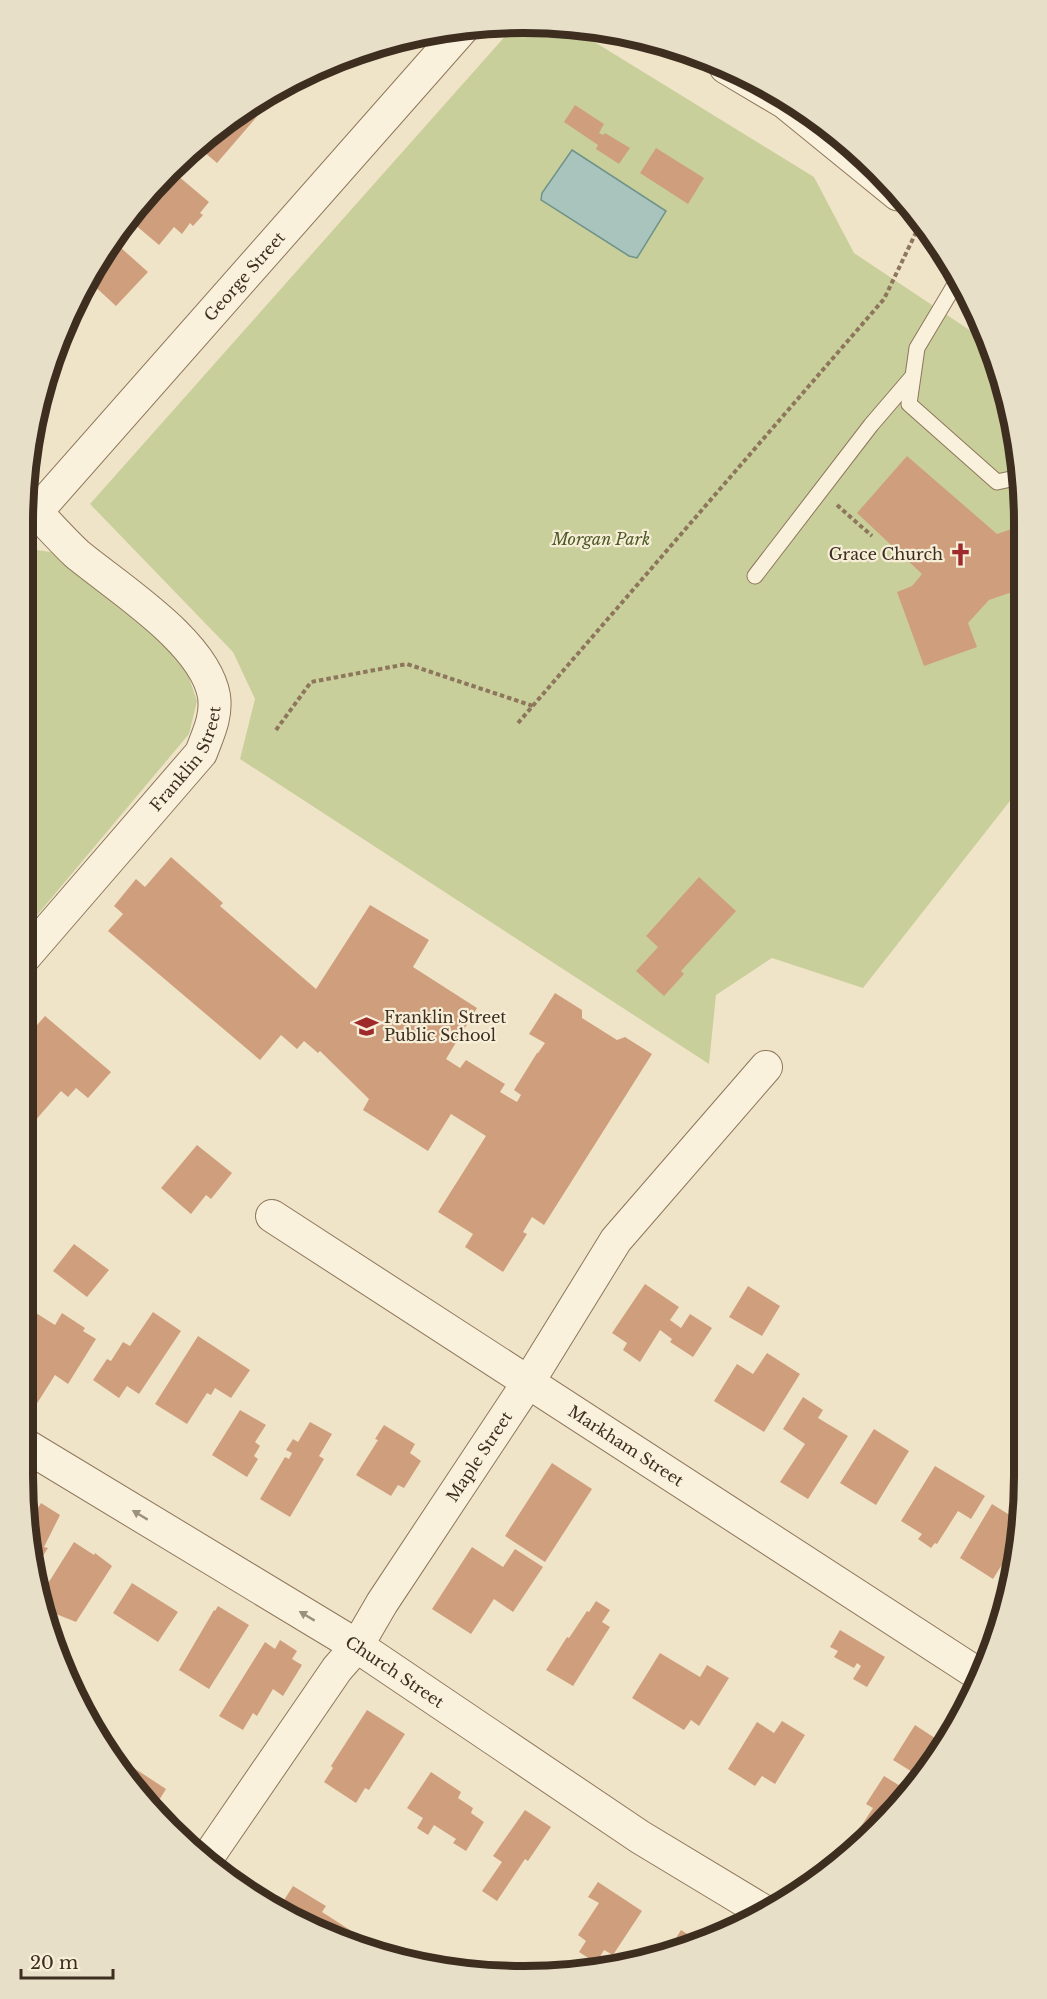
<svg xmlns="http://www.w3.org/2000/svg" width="1047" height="1999" viewBox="0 0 1047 1999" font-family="'Libre Baskerville',serif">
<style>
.green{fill:#c9cf9b}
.water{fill:#a9c4bc;stroke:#6f938a;stroke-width:1.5}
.building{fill:#cf9f7d}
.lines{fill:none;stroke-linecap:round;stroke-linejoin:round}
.service-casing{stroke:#8d765c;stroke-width:17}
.minor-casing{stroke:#8d765c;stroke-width:34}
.tertiary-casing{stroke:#8d765c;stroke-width:35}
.path{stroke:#8d765c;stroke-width:4;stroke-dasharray:4.5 3;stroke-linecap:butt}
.service{stroke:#faf1dc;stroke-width:15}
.minor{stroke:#faf1dc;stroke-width:32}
.tertiary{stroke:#faf1dc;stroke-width:33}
.oneway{fill:#9c907e}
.labels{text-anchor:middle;stroke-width:4.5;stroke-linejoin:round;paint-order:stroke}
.street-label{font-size:16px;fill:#3d2e20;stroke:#f7eed8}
.park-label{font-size:16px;font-style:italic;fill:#4d5a26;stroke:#f7eed8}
.poi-label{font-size:16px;fill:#3d2e20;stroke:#f7eed8;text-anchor:end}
.rim{fill:none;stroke:#3d2e20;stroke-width:8}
</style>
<rect width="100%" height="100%" fill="#f0e4c8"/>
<path class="green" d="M557 24 567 25 814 177 854 253 989 343 1020 458 1021 787 863 988 772 958 716 995 709 1064 240 759 255 699 233 652 90 504 515 25Z
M36 550 51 552 183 660 197 701 189 734 23 932V555Z"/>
<path class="water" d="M572 150 666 211 637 258 629 256 541 200 542 193Z"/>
<path class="building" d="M285 84 217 163 196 145 273 89Z
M575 105 604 124 599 133 603 135 605 133 630 148 619 164 596 149 598 145 564 122Z
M656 148 704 178 688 204 640 173Z
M171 170 209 202 200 213 203 215 193 226 190 223 182 234 174 227 159 245 127 218 142 201 145 203 153 194 151 192Z
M120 247 148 272 116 306 91 283 111 261 109 259Z
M907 456 997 534 1020 526 1021 589 989 600 968 623 977 647 924 666 897 592 912 586 922 574 857 513Z
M171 857 223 903 220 906 316 989 370 905 429 940 413 967 477 1008 446 1059 460 1068 466 1060 505 1084 500 1092 517 1102 521 1095 514 1090 537 1053H538L545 1043 529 1034 555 993 582 1010V1018L617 1040 625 1037 652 1054 544 1225 532 1217 523 1232 527 1234 503 1272 465 1247 473 1234 438 1212 486 1136 451 1114 428 1151 363 1110 369 1099 320 1051 318 1053 304 1041 297 1049 281 1035 260 1060 108 931 123 914 114 906 136 879 145 887Z
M699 877 736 911 681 971 684 974 664 996 636 971 658 947 646 936Z
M45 1016 111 1072 88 1098 76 1088 68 1097 61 1091 27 1130 23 1127V1041Z
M197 1145 232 1173 211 1199 206 1195 191 1214 161 1188Z
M74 1244 109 1270 87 1297 53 1271Z
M645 1284 679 1307 670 1320 681 1328 690 1314 712 1328 693 1357 670 1342 672 1339 660 1330 640 1362 623 1350 627 1343 612 1333Z
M748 1286 780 1306 762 1336 729 1317Z
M28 1308 55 1325 62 1313 85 1328 83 1331 96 1339 68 1384 55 1375 36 1405 23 1396V1317Z
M153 1312 181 1331 139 1394 127 1386 119 1398 93 1380 107 1359 111 1361 123 1342 130 1346Z
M198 1336 250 1370 231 1398 215 1388 211 1395 207 1393 187 1424 155 1404Z
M767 1353 800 1374 764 1432 714 1401 737 1364 753 1374Z
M803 1397 823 1410 818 1418 848 1436 808 1499 780 1482 805 1444 783 1429Z
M240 1410 266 1425 255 1442 260 1446 254 1456 258 1459 247 1477 212 1455Z
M310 1422 332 1434 319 1456 324 1459 290 1517 260 1499 285 1457 289 1459 292 1453 286 1450 293 1439 298 1442Z
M384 1425 415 1444 410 1453 421 1461 404 1488 398 1485 391 1496 356 1475 378 1440 375 1439Z
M874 1429 909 1451 876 1505 840 1483Z
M552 1463 592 1489 545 1562 505 1536Z
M935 1466 985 1496 971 1519 958 1511 937 1544 935 1543 931 1548 918 1539 922 1534 901 1521Z
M41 1503 60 1515 44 1547 48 1548 37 1565 30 1521Z
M992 1504 1021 1522 1015 1560 1008 1555 993 1579 960 1558Z
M74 1542 94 1555 95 1553 112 1566 76 1622 56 1614 43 1601 42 1593Z
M472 1547 503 1567 515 1549 543 1567 513 1612 494 1599 471 1634 432 1609Z
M132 1583 178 1612 158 1642 113 1613Z
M596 1601 610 1610 602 1622 610 1627 573 1686 546 1670 567 1637 569 1638 587 1611 589 1612Z
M218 1606 249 1625 209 1689 179 1670 214 1610 215 1611Z
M840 1630 885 1657 867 1687 853 1679 861 1666 857 1663 854 1668 834 1657 838 1651 830 1647Z
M280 1640 297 1651 292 1659 302 1665 283 1696 273 1689 257 1716 253 1713 243 1730 219 1716 265 1642 275 1649Z
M660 1653 700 1677 707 1665 729 1678 699 1726 691 1720 684 1730 632 1698Z
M367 1710 405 1734 369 1790 365 1788 356 1803 324 1782 333 1768 331 1766Z
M782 1721 805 1735 775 1784 762 1776 755 1786 728 1769 757 1722 774 1733Z
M915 1725 944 1744 922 1778 893 1760Z
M111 1753 166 1789 155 1807 126 1781Z
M431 1772 461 1792 458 1798 473 1808 471 1813 484 1822 466 1851 453 1843 456 1839 434 1825 428 1835 417 1828 423 1818 407 1808Z
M884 1776 910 1792 854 1852 848 1856 862 1835V1833L858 1831 873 1808 866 1804Z
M525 1810 551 1827 528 1861 525 1859 497 1901 482 1891 502 1862 493 1856Z
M598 1882 642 1911 613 1955 604 1950 596 1963 579 1952 586 1941 578 1935 599 1903 588 1897Z
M293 1886 326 1906 322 1912 350 1930 346 1938 279 1908Z
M681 1930 700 1942 669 1949Z
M367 1940 401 1960H394L364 1946Z"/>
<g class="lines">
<defs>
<path id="service" d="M957 281 917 348 909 404 997 482 1020 477
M755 576 871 425 913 376"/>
<g id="minor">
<path id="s1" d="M24 526 464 27"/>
<path id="s2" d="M23 959 201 753C208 734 217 717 214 696 205 642 118 588 77 554 63 541 50 526 36 512"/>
<path id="s3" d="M272 1216 981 1676"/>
<path id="s4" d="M208 1857 337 1669 357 1646 382 1603 529 1381 616 1240 766 1067"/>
</g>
<g id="tertiary">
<path d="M726 67 785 102 898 194"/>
<path id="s5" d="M23 1444 357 1646 640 1837 761 1910"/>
</g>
</defs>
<use href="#service" class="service-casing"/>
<use href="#minor" class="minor-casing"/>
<use href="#tertiary" class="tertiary-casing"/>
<path class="path" d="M837 505 872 536
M518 723 884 299 922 220
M276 730 311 682 407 664 533 706"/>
<use href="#service" class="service"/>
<use href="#minor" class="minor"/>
<use href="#tertiary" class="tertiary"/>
</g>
<defs><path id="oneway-solid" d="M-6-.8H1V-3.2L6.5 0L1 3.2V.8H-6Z" transform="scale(1.5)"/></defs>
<g class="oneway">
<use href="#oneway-solid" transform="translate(140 1515) rotate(-149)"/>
<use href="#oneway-solid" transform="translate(307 1616) rotate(-149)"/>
</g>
<defs>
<symbol id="church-bare" viewBox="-9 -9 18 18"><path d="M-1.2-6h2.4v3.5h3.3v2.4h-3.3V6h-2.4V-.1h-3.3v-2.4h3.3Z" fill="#9e2a2b" stroke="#f7eed8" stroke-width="2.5" paint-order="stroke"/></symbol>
<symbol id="school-bare" viewBox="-9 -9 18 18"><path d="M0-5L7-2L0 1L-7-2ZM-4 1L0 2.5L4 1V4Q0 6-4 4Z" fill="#9e2a2b" stroke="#f7eed8" stroke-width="2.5" paint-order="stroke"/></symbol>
</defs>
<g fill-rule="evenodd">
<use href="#church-bare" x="944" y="538" width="33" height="33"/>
<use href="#school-bare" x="350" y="1010" width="33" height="33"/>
</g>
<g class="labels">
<g class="street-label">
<text dy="6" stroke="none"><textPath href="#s1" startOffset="333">George Street</textPath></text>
<text dy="6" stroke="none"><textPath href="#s2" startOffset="260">Franklin Street</textPath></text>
<text dy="6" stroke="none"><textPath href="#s3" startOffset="422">Markham Street</textPath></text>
<text dy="6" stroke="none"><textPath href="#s4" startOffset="484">Maple Street</textPath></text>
<text dy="6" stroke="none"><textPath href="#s5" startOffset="436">Church Street</textPath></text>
</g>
<g class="park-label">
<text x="601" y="545">Morgan Park</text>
</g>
<g class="poi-label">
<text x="943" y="560">Grace Church</text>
<text x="384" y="1023" text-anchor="start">Franklin Street<tspan x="384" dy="18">Public School</tspan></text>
</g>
</g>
<path d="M0 0H1047V1999H0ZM523 33H524A490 490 0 0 1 1014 523V1476A490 490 0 0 1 524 1966H523A490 490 0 0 1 33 1476V523A490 490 0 0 1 523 33Z" fill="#e8dfc9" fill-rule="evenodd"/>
<path class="rim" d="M523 33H524A490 490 0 0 1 1014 523V1476A490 490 0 0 1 524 1966H523A490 490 0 0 1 33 1476V523A490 490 0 0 1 523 33Z"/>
<path d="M21 1969v9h92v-9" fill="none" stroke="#3d2e20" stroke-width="3"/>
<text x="30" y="1969" font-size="18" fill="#3d2e20" stroke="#f7eed8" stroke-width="4.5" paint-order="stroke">20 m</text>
</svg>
